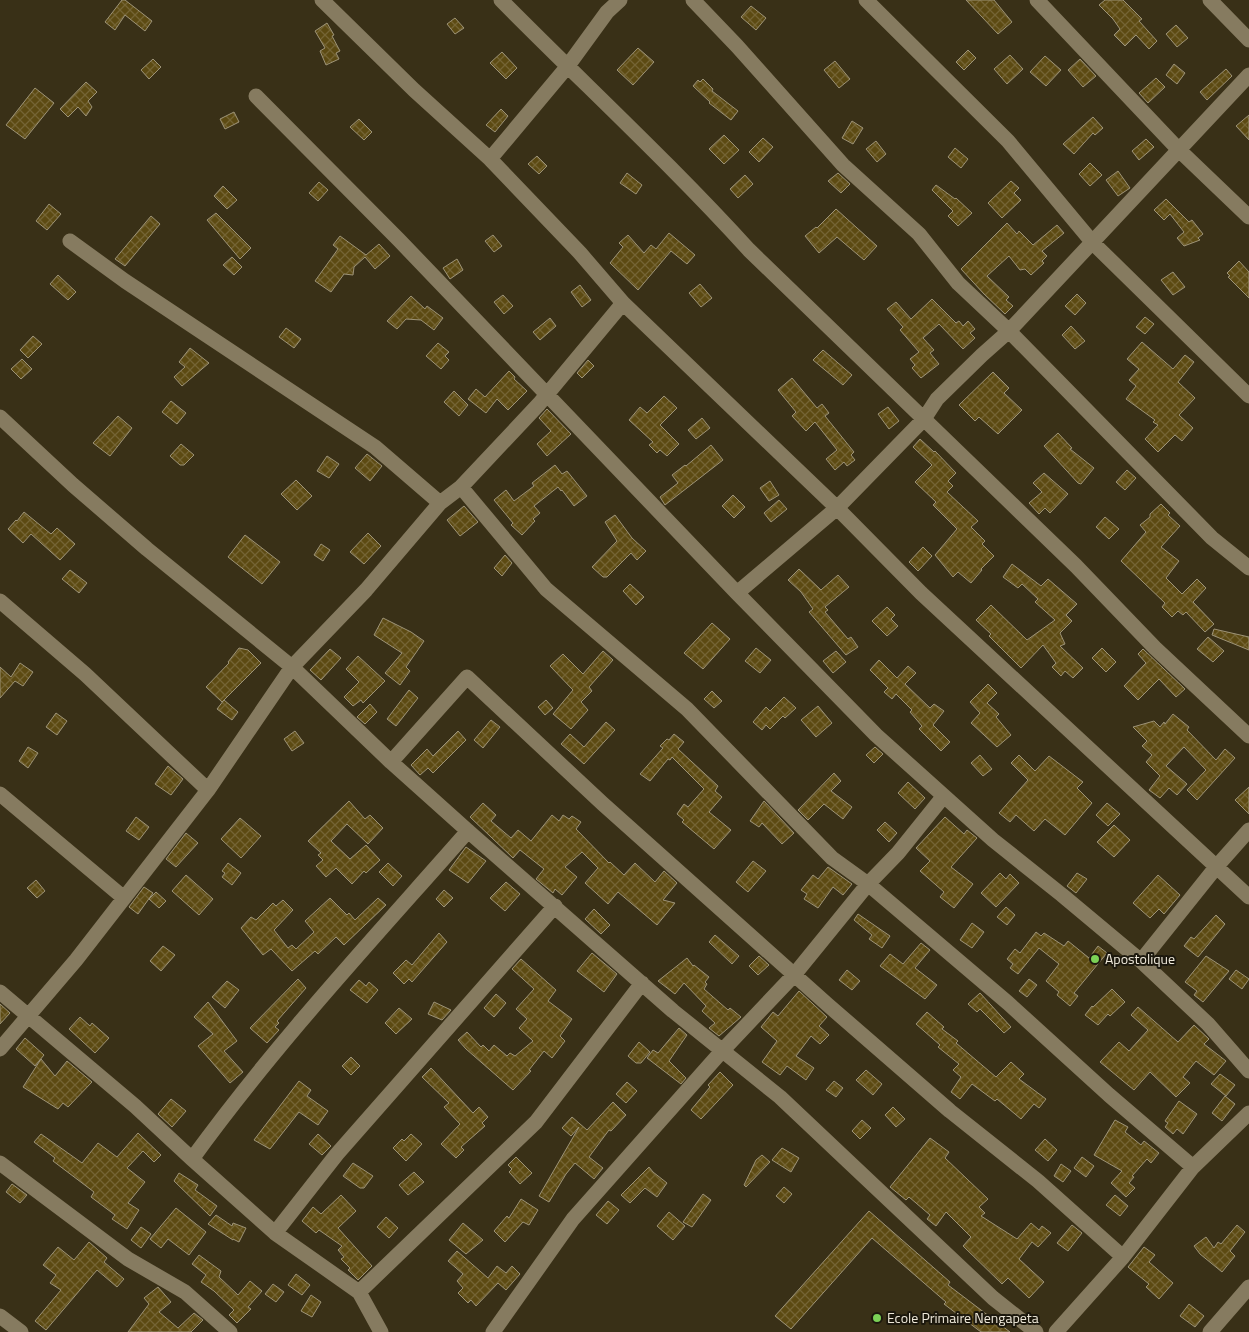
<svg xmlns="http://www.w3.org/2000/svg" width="1249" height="1332" viewBox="0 0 1249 1332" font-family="'Titillium Web',sans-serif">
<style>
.building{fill:url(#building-cross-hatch);stroke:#9d9377}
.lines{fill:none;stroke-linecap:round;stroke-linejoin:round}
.street{stroke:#867b60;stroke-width:15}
.poi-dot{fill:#7bd156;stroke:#1c180d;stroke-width:2}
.labels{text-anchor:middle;stroke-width:4;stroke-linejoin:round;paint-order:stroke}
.poi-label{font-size:14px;fill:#efe9da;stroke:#1c180d;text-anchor:start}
</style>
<defs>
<pattern id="building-cross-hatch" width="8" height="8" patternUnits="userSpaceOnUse" patternTransform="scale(1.25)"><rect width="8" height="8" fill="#5c4a12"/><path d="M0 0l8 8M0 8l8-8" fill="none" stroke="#746434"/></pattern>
</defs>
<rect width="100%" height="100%" fill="#393017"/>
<path class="building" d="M122 0H125L152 21 145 31 125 15 115 30 105 22Z
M966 0H994L1012 22 998 34Z
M1105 0H1123L1142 19 1139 21 1157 41 1149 49 1136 35 1125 46 1114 35 1120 29 1113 19 1099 5Z
M751 6 766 18 756 30 741 17Z
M455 18 464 28 455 34 447 24Z
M327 23 334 35 332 36 340 51 336 53 339 59 326 65 320 51 325 48 315 31Z
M1176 25 1188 38 1177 47 1166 34Z
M638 48 654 62 633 85 617 70Z
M968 50 976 58 964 70 956 62Z
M502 52 517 68 506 79 490 63Z
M1010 55 1023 69 1007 84 994 69Z
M1045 56 1061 70 1046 86 1030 72Z
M153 59 161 67 149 79 141 70Z
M1080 59 1096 76 1083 87 1068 70Z
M835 61 850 79 839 88 824 70Z
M1174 64 1185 73 1177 84 1166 75Z
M1226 69 1232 76 1207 100 1200 92Z
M1156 78 1165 87 1148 103 1139 93Z
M703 79 713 89 712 91 738 111 731 120 709 103 710 102 693 86 698 80 700 82Z
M86 82 97 92 88 101 92 107 86 116 78 107 68 117 60 109Z
M35 88 54 103 25 139 6 125Z
M501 109 508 116 495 132 486 125Z
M234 112 239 122 225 129 220 119Z
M1249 115V140L1236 126Z
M1093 117 1103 128 1095 135 1093 133 1074 154 1063 144Z
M359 119 372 132 364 140 350 127Z
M852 121 863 128 853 144 842 138Z
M724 135 739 150 724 164 709 149Z
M763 138 773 147 759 162 749 152Z
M1146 139 1154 147 1139 160 1132 151Z
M876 141 886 154 877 162 866 149Z
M955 148 968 159 961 168 948 157Z
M537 156 547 166 539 174 528 164Z
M1090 163 1102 175 1090 186 1079 174Z
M1118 171 1130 188 1118 196 1106 180Z
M627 173 642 185 636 194 620 183Z
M838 173 850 184 841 193 828 181Z
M745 175 753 184 738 198 730 189Z
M1011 181 1019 188 1014 193 1021 200 1002 218 988 203Z
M319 182 328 190 318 201 309 193Z
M936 185 955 199 956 198 972 213 958 226 948 216 953 211 932 190Z
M223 186 237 200 227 209 214 196Z
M1166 199 1189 222 1192 220 1203 234 1198 238 1200 240 1184 246 1177 238 1184 232 1170 214 1164 220 1154 210Z
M49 204 61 214 47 230 36 221Z
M836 209 877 246 864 260 837 237 819 253 805 236 816 227 817 228Z
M216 213 251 248 240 259 207 220Z
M151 216 160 224 125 266 115 259Z
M1007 223 1017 234 1019 231 1033 245 1057 225 1064 233 1042 251 1047 256 1042 261 1044 263 1031 275 1025 269 1020 270 1009 256 987 276 1009 297 1006 300 1013 306 1005 314 984 294 961 269Z
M669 233 695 255 687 264 671 251 638 290 610 263 623 247 619 243 628 235 644 253 651 245 656 249Z
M493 235 502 246 494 252 485 241Z
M340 236 366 255 379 244 390 256 375 269 365 257 354 267 353 275 344 274 331 292 315 281 338 249 333 245Z
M232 257 242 267 234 275 223 265Z
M457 259 463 270 450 279 443 268Z
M1239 261 1249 272V298L1228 277 1230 276 1227 273Z
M1173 272 1185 287 1173 295 1161 280Z
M58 275 76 292 68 300 50 284Z
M700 284 712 298 701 307 689 293Z
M580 285 591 300 582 307 571 292Z
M1077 294 1086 303 1075 315 1065 306Z
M503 295 513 306 504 314 494 302Z
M411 296 425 309 427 306 443 318 434 330 421 320 406 319 397 329 387 321Z
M932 299 956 323 959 321 963 326 968 321 975 329 970 333 975 338 963 349 939 324 923 338 934 350 930 353 939 364 921 378 912 368 915 365 910 359 919 352 900 330 903 327 887 309 896 302 911 319Z
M1145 317 1154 324 1145 334 1136 327Z
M550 318 556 326 540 340 533 332Z
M1071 326 1085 341 1075 349 1062 335Z
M286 328 301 339 294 348 279 337Z
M33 336 42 344 28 358 20 350Z
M1142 342 1173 369 1185 355 1194 362 1178 382 1195 398 1179 415 1193 428 1182 441 1175 435 1158 452 1145 439 1158 425 1153 422 1155 420 1126 399 1136 386 1129 380 1139 369 1127 359Z
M438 343 449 352 445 356 449 360 441 369 426 356Z
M190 348 209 363 182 386 174 377 185 367 179 362Z
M823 350 852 375 843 385 813 360Z
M22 359 32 369 21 379 11 369Z
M588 360 594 366 582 378 577 373Z
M509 371 515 377 514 379 527 391 508 410 497 399 486 413 468 399 476 389 485 397Z
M993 372 1009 388 1004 393 1022 410 998 434 979 417 975 421 959 405Z
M792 378 817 408 822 404 829 413 825 416 854 452 851 455 855 460 847 466 844 462 835 470 826 459 837 450 815 422 806 431 792 416 796 412 778 390Z
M454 391 468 405 459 416 444 402Z
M664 396 677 408 660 425 679 444 667 456 660 450 657 453 649 445 653 442 629 420 640 407 647 413Z
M171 401 186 413 177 424 162 412Z
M888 407 899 421 889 429 878 414Z
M547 409 571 434 547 456 537 444 551 431 539 418Z
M118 416 132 428 110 456 93 443Z
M702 418 710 428 696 439 688 430Z
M1058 433 1072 448 1070 449 1094 468 1081 484 1078 483 1044 446Z
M920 439 934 452 935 451 956 473 948 481 953 486 947 492 978 521 971 527 985 541 982 544 994 556 981 569 982 570 971 583 958 572 953 577 935 555 957 529 933 505 936 502 915 482 932 465 913 447Z
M181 444 194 455 184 465H180L170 456Z
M711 445 723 460 665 505 660 497 678 483 672 475 685 465 686 466Z
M367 454 382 466 370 481 355 468Z
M327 456 339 464 329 478 317 471Z
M555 465 562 474 567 471 587 496 574 506 562 490 561 491 558 487 534 506 540 513 533 519 535 521 522 535 511 525 513 523 494 500 506 490 514 501 534 486 532 483Z
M1127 470 1136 478 1125 490 1116 482Z
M1044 473 1068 494 1050 513 1045 508 1039 514 1029 503 1042 492 1033 483Z
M296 480 312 496 297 510 281 494Z
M770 481 779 495 769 501 760 488Z
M733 495 745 507 734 518 722 506Z
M779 500 787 509 771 522 764 513Z
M1161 504 1170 513 1168 515 1180 526 1161 547 1179 561 1166 578 1182 594 1197 579 1206 588 1193 602 1214 624 1205 632 1186 612 1183 615 1178 611 1172 617 1162 607 1165 603 1121 561 1146 532 1140 525 1150 517V514Z
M464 506 478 522 460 536 447 520Z
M24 512 51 534 57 528 75 544 60 560 31 534 23 543 8 529 16 520 17 521Z
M615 515 632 538 646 551 637 560 631 553 607 577H603L592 567 617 541 605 522Z
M1105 517 1119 529 1109 539 1096 527Z
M368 533 381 546 364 564 350 552Z
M245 535 280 562 262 584 228 557Z
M321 544 330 550 323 561 314 555Z
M923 547 932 556 918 571 909 562Z
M505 555 512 563 502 576 494 568Z
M1012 564 1041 586 1048 579 1077 604 1066 615 1072 621 1060 633 1065 644 1060 646 1083 668 1073 678 1065 671 1061 676 1052 667 1056 663 1043 645 1021 668 989 636 991 634 976 620 991 605 1027 640 1055 620 1035 602 1038 599 1022 584 1018 588 1003 577Z
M799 569 821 590 838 575 849 587 825 607 828 610 825 612 848 639 851 637 858 647 846 655 809 612 813 609 801 592 788 580Z
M70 570 87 583 79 593 62 579Z
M630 584 644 597 636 605 623 591Z
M887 607 895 615 891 619 898 626 887 636 872 621Z
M383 618 411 632 424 641 406 667 410 671 400 685 385 673 402 653 374 635Z
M712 623 730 639 703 669 684 653Z
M1214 629 1249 637V650L1212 635Z
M1208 637 1224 651 1213 662 1197 649Z
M239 648 248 650 261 663 222 702 206 687 229 663 228 662Z
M756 648 771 660 760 673 745 661Z
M1102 648 1116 662 1106 672 1092 658Z
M330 649 341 658 321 680 310 670Z
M1143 649 1185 689 1176 697 1159 679 1138 700 1124 686 1146 663 1138 654Z
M603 651 613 660 589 687 592 691 581 702 588 710 571 729 553 714 573 690 550 666 563 654 583 674Z
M836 651 846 662 833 673 823 661Z
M358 656 385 681 363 703 361 700 353 706 344 697 359 682 346 669Z
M879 660 897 678 908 666 916 673 905 684 930 708 934 704 944 711 933 725 950 742 941 751 919 729 922 726 910 712 912 710 896 694 892 699 884 692 888 688 870 670Z
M20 663 33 672 23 686 15 681 0 698V667L11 677Z
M988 684 997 693 987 703 999 714 996 717 1011 735 997 747 971 723 980 713 970 702Z
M409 690 418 698 396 726 387 719Z
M712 691 722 701 714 708 704 699Z
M784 697 796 708 785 718 783 716 770 729 766 725 762 730 753 722 766 707 770 711Z
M224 700 238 712 232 720 217 709Z
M546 700 553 708 545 715 538 707Z
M370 704 377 712 365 724 357 717Z
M818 706 832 723 816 737 801 720Z
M56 713 67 721 57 735 46 727Z
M1173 714 1189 727 1187 730 1216 760 1225 749 1235 758 1197 800 1187 790 1206 770 1184 747 1166 766 1187 784 1177 795 1169 788 1160 798 1149 790 1160 776 1146 762 1152 755 1142 746 1147 741 1133 727 1154 721 1160 727 1164 722 1165 724Z
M491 720 500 727 483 748 474 740Z
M606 722 615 730 584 764 561 744 570 734 584 747Z
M295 731 304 743 292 751 284 739Z
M458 731 466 740 433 773 428 768 420 775 411 765 427 749 433 756Z
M674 734 684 742 678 749 718 786 715 791 722 797 709 812 731 830 714 849 682 822 684 820 677 814 684 804 688 807 704 789 672 757 670 760 668 759 650 781 640 774 663 748 660 746 667 739 669 740Z
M28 747 38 753 28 768 19 761Z
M875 747 883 754 874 763 866 755Z
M980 755 992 769 983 776 971 763Z
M1019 755 1035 771 1049 756 1083 782 1077 788 1092 803 1065 835 1045 819 1034 831 1016 815 1010 822 999 813 1028 780 1011 763Z
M168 766 183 779 171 795 155 784Z
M834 773 841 781 831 791 852 807 843 819 824 804 808 820 798 810Z
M908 782 925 798 915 809 898 793Z
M1249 787V814L1235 800Z
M349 801 365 819 370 815 383 828 368 844 347 824 331 841 350 859 366 845 380 860 366 873 364 871 352 884 336 868 326 877 316 866 323 860 318 855 321 853 308 841Z
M764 801 794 833 782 844 762 823 759 827 750 821Z
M483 803 496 815 491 821 511 838 518 830 531 841 552 815 559 821 563 815 569 819 572 816 581 822 576 829 609 863 610 862 624 875 635 863 655 882 664 871 677 883 663 900 675 903 657 925 618 892 608 904 585 883 598 868 582 852 565 867 577 877 562 895 555 889 553 893 536 879 544 869 520 850 513 858 470 817Z
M1107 803 1120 814 1108 826 1096 815Z
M136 817 149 827 139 840 126 831Z
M945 817 964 834 967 830 977 838 951 867 973 884 954 908 940 897 944 892 920 871 930 861 916 848Z
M240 818 261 836 241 858 221 839Z
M885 822 897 833 889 842 877 830Z
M1114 825 1130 840 1114 857 1097 842Z
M186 833 198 843 176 867 166 859Z
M466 847 486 861 468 883 449 870Z
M753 861 766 871 748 892 736 882Z
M228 863 241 873 232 885 222 877 225 873 222 871Z
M388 863 402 876 393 886 379 872Z
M828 867 852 884 843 895 833 887 818 908 804 899 807 894 801 890 813 875 818 879Z
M1000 873 1006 879 1010 874 1019 883 996 907 981 893Z
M1077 873 1087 879 1076 893 1067 886Z
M186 875 213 899 199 915 172 891Z
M1158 875 1180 895 1164 914 1159 909 1150 918 1133 903Z
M36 880 45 891 37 898 27 888Z
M506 882 520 894 505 911 490 898Z
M144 887 153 893 138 914 129 907Z
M444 890 453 898 444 907 436 899Z
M156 892 166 901 159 908 149 899Z
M330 898 347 915 349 913 355 920 378 898 386 905 344 945 336 937 318 954 315 951 292 971 271 949 263 955 241 928 251 917 256 920 273 903 276 906 283 900 293 910 274 930 288 948 292 945 296 949 314 932 305 921Z
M1006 907 1015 915 1007 925 997 917Z
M594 909 610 925 601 934 585 919Z
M858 914 890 936 882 948 869 939 872 935 854 920Z
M1216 915 1225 924 1198 957 1184 946 1191 937 1194 939Z
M972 923 984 932 972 948 960 940Z
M1036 932 1041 936 1044 933 1064 946 1068 941 1089 958 1098 946 1107 953 1074 993 1078 996 1070 1006 1057 995 1059 992 1046 981 1059 964 1039 948 1018 974 1010 968 1013 964 1007 959 1015 949 1020 953Z
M439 933 447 942 412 982 409 979 404 984 393 973 406 960 412 965Z
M715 935 739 956 732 964 709 942Z
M921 943 930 950 915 968 937 985 925 999 880 966 890 954 903 964Z
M163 946 175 955 161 971 150 961Z
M592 953 617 974 604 992 577 971Z
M759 956 769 965 758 975 749 966Z
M1206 956 1229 971 1203 1002 1194 995 1197 991 1185 982Z
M687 958 693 966 694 965 709 977 705 982 707 984 704 989 728 1010 730 1008 741 1017 719 1036 709 1028 715 1023 702 1011 706 1006 684 983 675 994 658 981Z
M521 959 556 990 548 1001 572 1019 560 1036 565 1041 552 1058 544 1051 529 1070 531 1071 513 1090 466 1049 458 1040 467 1032 481 1047 483 1045 489 1051 494 1045 507 1056 510 1053 515 1056 533 1041 519 1028 527 1019 516 1009 534 989 512 969Z
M847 970 860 981 852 990 839 980Z
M1236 970 1249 979 1242 989 1229 979Z
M298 979 306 988 277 1021 279 1023 275 1027 279 1030 267 1043 250 1028Z
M1029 979 1037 985 1027 997 1019 991Z
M359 980 366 986 369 982 378 990 367 1003 350 990Z
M227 981 239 990 225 1008 212 997Z
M1112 989 1125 1002 1110 1016 1108 1014 1098 1025 1085 1015 1092 1006 1093 1007Z
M799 991 827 1017 819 1026 829 1035 820 1044 811 1036 796 1056 814 1068 806 1080 787 1066 780 1075 762 1062 777 1041 761 1027 773 1012 778 1016Z
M980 993 1011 1027 1004 1033 980 1009 977 1012 968 1004Z
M496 994 506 1003 494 1017 484 1008Z
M208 1002 237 1041 224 1051 243 1072 230 1083 198 1046 213 1034 194 1017Z
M434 1002 451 1010 442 1020 428 1014Z
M0 1004 10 1013 0 1024Z
M1138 1007 1178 1042 1194 1025 1209 1039 1204 1044 1226 1061 1214 1075 1196 1061 1183 1077 1190 1083 1176 1097 1150 1072 1134 1090 1100 1062 1119 1042 1129 1051 1148 1030 1131 1015Z
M399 1008 412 1019 396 1034 385 1023Z
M927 1012 944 1027 942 1029 958 1041 956 1043 996 1077 1011 1062 1024 1074 1019 1079 1046 1099 1039 1108 1034 1104 1021 1119 997 1099 995 1101 972 1084 960 1099 951 1092 961 1077 953 1070 959 1064 938 1047 940 1045 916 1024Z
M80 1017 90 1026 92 1023 109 1038 95 1053 69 1029Z
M679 1028 687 1035 669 1061 686 1078 681 1084 647 1058 653 1050 658 1053Z
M25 1038 44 1055 35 1066 16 1049Z
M639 1042 650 1052 641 1063H636L628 1056Z
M351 1057 360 1066 351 1075 342 1066Z
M41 1059 55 1076 67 1061 92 1082 68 1107 63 1103 58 1109 23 1087Z
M431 1068 473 1113 479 1107 488 1117 482 1123 485 1126 461 1147 464 1150 456 1158 441 1144 460 1124 444 1107 449 1103 422 1077Z
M866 1070 882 1084 873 1095 856 1080Z
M720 1072 733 1085 701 1119 691 1110 710 1087 708 1085Z
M1220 1074 1235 1085 1226 1096 1211 1084Z
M299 1081 311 1090 307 1096 328 1111 318 1125 299 1112 270 1149 254 1140Z
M834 1081 843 1088 836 1097 826 1090Z
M627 1082 637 1091 626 1103 616 1094Z
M1225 1096 1235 1104 1222 1121 1212 1113Z
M171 1099 186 1111 172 1127 158 1114Z
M1179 1101 1197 1114 1183 1134 1177 1129 1173 1134 1165 1127 1168 1123 1165 1121Z
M613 1102 626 1115 611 1131 609 1130 589 1157 603 1168 594 1179 575 1163 566 1174 549 1202 539 1196 579 1127 571 1136 562 1128 572 1117 587 1130Z
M893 1107 905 1119 896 1127 885 1115Z
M862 1120 871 1128 860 1139 852 1131Z
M1115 1120 1128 1127 1125 1132 1141 1145 1144 1141 1159 1153 1151 1163 1147 1159 1132 1176 1134 1177 1129 1183 1135 1188 1126 1197 1111 1183 1122 1171 1094 1155Z
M138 1133 161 1155 154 1162 143 1151 127 1168 145 1182 128 1203 139 1210 127 1229 112 1219 115 1215 91 1197 94 1192 53 1161 55 1158 34 1142 41 1134 82 1163 98 1143 117 1157Z
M318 1134 331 1146 322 1155 309 1144Z
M411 1134 422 1144 406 1161 393 1148 402 1139 404 1141Z
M930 1138 949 1152 945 1158 988 1199 979 1207 985 1213 981 1216 1017 1239 1031 1223 1039 1230 1042 1226 1051 1233 1038 1247 1032 1242 1019 1259 1044 1282 1029 1298 1008 1278 1002 1284 963 1246 971 1237 946 1212 936 1226 927 1219 930 1215 909 1197 906 1200 890 1187Z
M1045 1139 1057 1150 1048 1161 1035 1150Z
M782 1148 799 1158 791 1172 772 1160Z
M762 1155 770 1162 746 1187 744 1185 756 1160Z
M516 1157 532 1173 520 1184 509 1172 512 1169 508 1165Z
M1082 1157 1094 1166 1086 1177 1074 1168Z
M353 1163 373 1176 364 1188H360L343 1176Z
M1061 1164 1071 1171 1063 1182 1054 1176Z
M649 1167 653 1172 667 1183 657 1197 645 1188 630 1203 621 1195Z
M414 1172 424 1182 408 1195 399 1185Z
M179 1173 198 1185 195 1190 217 1206 210 1216 174 1181Z
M12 1184 27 1195 20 1203 6 1192Z
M784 1187 792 1194 784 1203 776 1196Z
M703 1194 711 1200 692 1227 683 1222Z
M341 1195 356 1211 338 1228 372 1266 358 1280 348 1270 350 1268 341 1259 344 1257 338 1250 342 1246 319 1230 316 1233 302 1221 313 1207 321 1214Z
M1115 1195 1128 1206 1120 1216 1106 1205Z
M521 1199 538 1210 529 1225 523 1222 505 1242 494 1231 507 1216 509 1218Z
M608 1201 619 1210 607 1224 596 1215Z
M176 1208 206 1232 189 1255 168 1239 161 1248 150 1239Z
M869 1211 950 1282 948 1285 1010 1332H981L944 1304 946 1302 872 1238 791 1329 775 1316Z
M669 1212 685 1226 673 1240 657 1226Z
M216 1215 232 1226 233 1223 246 1228 239 1242 233 1239V1240L208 1224Z
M386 1217 398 1228 389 1238 377 1227Z
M463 1223 483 1240 466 1254 449 1240Z
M1072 1225 1082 1233 1068 1251 1057 1243Z
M1237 1225 1245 1232 1230 1251 1235 1256 1222 1272 1200 1254 1194 1246 1206 1237 1214 1248 1218 1242 1221 1244Z
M141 1227 151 1234 141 1248 131 1240Z
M89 1242 107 1258 104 1262 124 1279 117 1287 97 1270 46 1330 35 1321 61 1290 50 1283 56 1275 43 1265 58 1247 74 1260Z
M1144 1247 1155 1255 1149 1262 1173 1283 1159 1299 1146 1287 1149 1284 1128 1267Z
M457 1251 488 1278 497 1266 506 1273 512 1266 520 1274 506 1290 498 1283 476 1306 471 1300 468 1303 458 1293 463 1288 457 1281 463 1274 448 1261Z
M199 1255 221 1271 219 1277 238 1295 250 1281 262 1291 248 1307 251 1309 237 1323 229 1315 234 1310 214 1291 201 1282 206 1275 192 1264Z
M296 1274 310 1285 302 1295 288 1285Z
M273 1284 284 1292 276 1302 265 1294Z
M158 1287 171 1302 159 1312 178 1328 194 1313 203 1320 191 1332H128L149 1304 144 1298Z
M311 1295 321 1302 312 1317 301 1311Z
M1189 1304 1204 1316 1195 1327 1180 1316Z"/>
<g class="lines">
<path class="street" d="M501 0C584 84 670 163 749 250L1076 566 1155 648 1249 736
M693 0 737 46 843 165 919 234 958 283 1009 331 1212 538 1249 568
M866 0 1008 141 1093 243 1249 396
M1037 0 1179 150 1249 217
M1210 0 1249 40
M256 96 399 240 737 593 876 735 993 840 1062 895 1141 961 1208 1024 1249 1071
M490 159 567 67 607 12 620 0
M70 241 125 281 375 447 440 503
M623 303 837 508 921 593 1249 897
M0 417 73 485 147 549 292 667 391 762 468 831 673 1011 780 1097 993 1298 1036 1332
M461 487 546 589 687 709 832 858 868 884 1008 1003 1109 1095 1193 1167
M737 593 837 508 924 419 937 399 982 355 1009 331 1249 75
M0 601 85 674 208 790
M391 762 467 677 603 804 828 1005 950 1111 1038 1181 1123 1257
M0 794 124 898
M1141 961 1217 866 1249 830
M0 992 135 1106 192 1159 275 1233 359 1292 381 1332
M0 1049 76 960 208 790 292 667 366 590 440 503 461 487 539 404 623 303 580 253 490 159 414 90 322 0
M192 1159C276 1043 374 938 468 831
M0 1163 128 1259 185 1292 230 1332
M275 1233 337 1154 555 906
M359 1292 536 1122 642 983
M0 1316 21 1332
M493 1332 573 1219 722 1051 794 975 868 884 898 853 943 797
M1056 1332 1123 1257 1193 1167 1249 1113
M1210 1332 1249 1287"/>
</g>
<g class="poi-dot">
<circle cx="1095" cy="959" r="5"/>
<circle cx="877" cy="1318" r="5"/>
</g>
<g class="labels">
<g class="poi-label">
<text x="1105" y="964">Apostolique</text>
<text x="887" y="1323">Ecole Primaire Nengapeta</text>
</g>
</g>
</svg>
